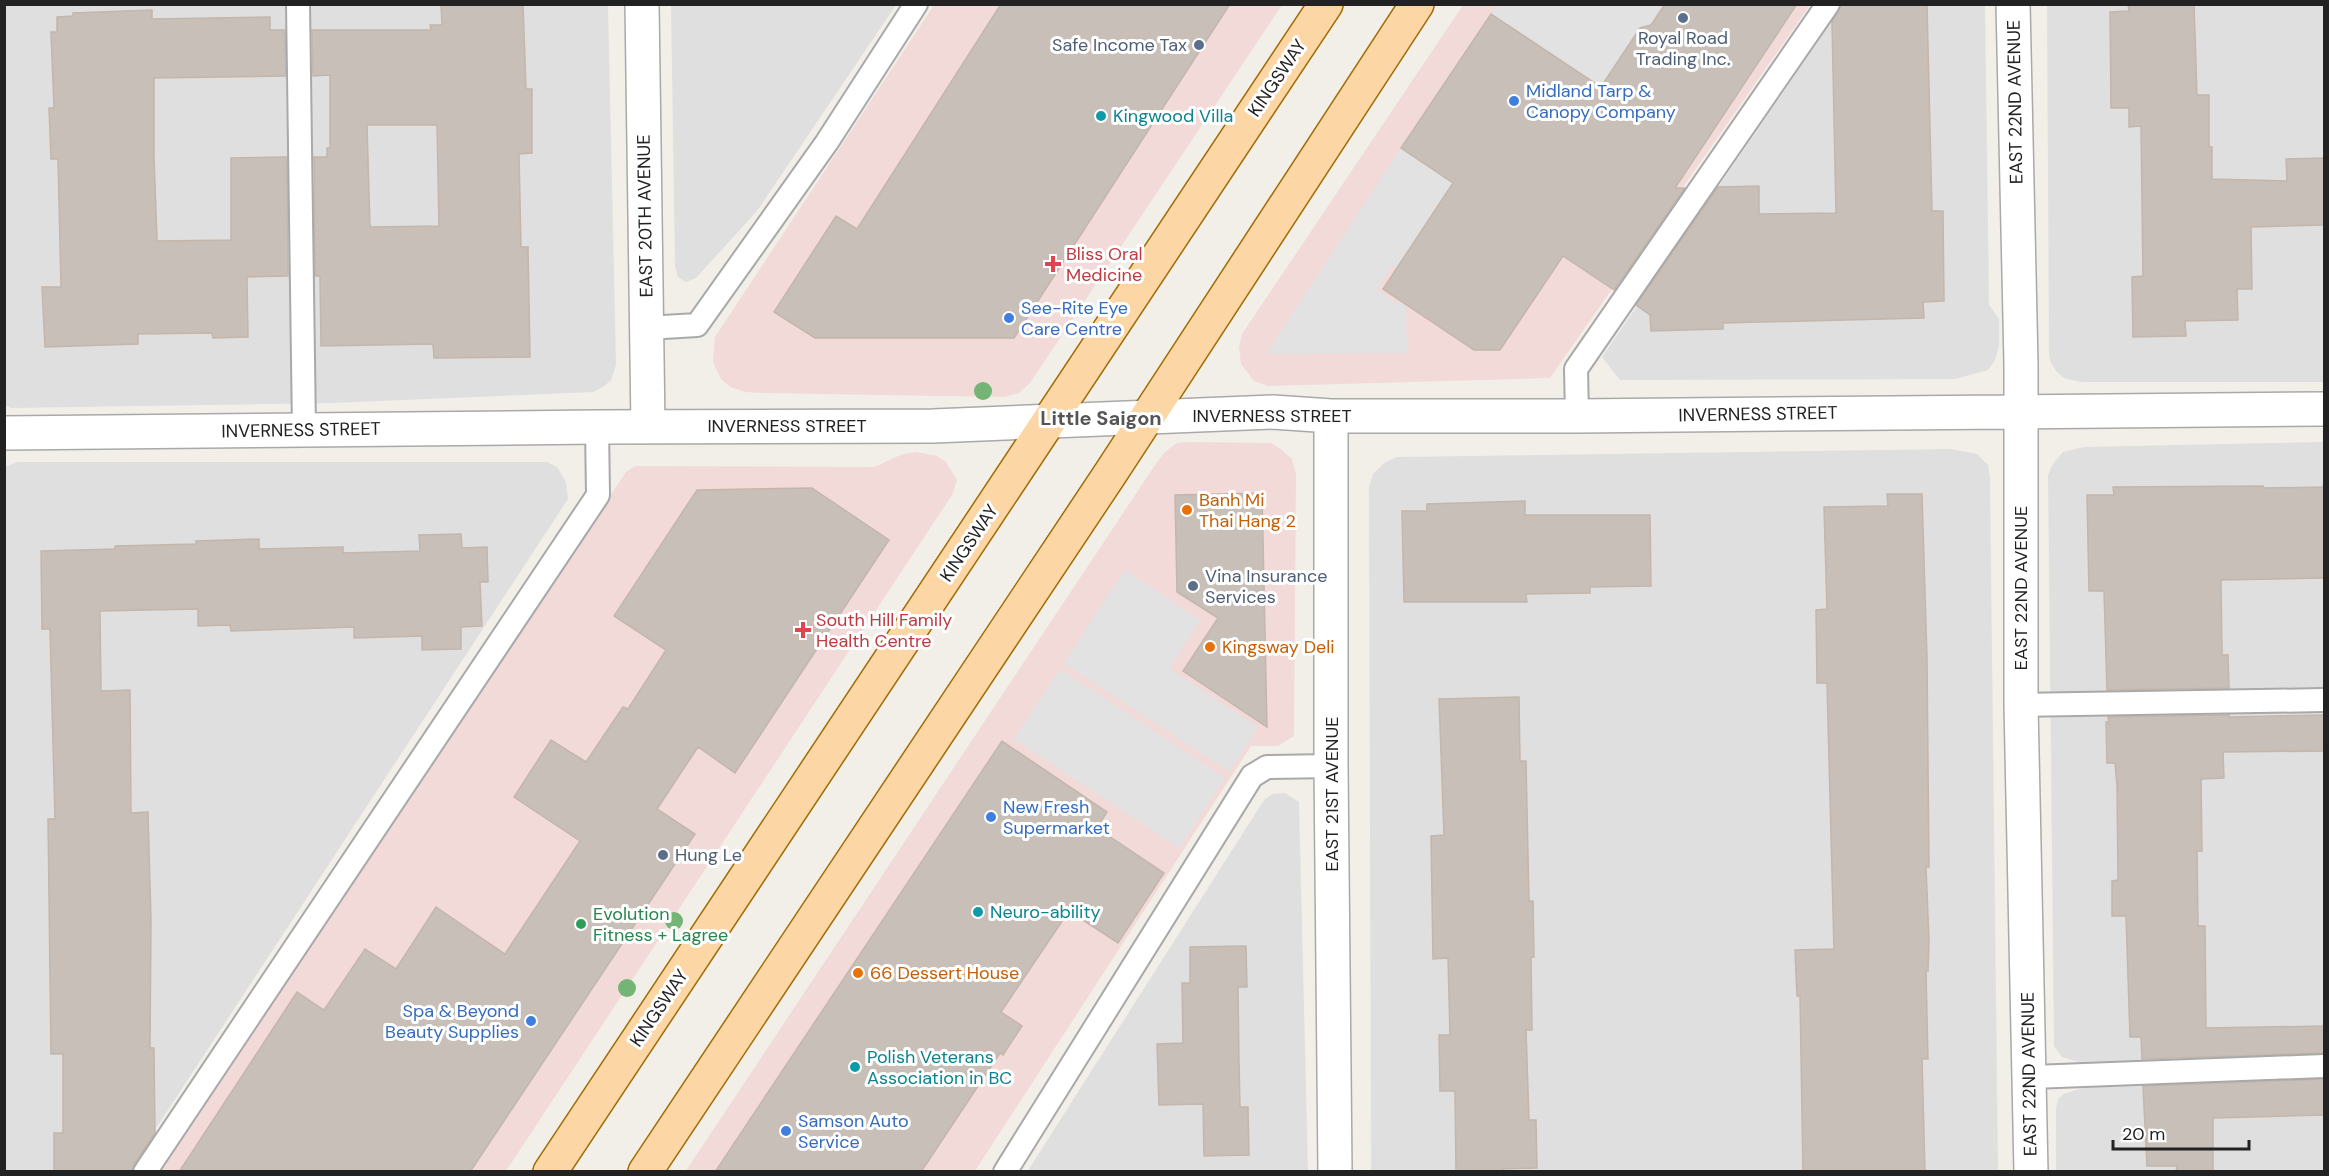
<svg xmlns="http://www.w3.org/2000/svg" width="2329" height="1176" viewBox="0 0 2329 1176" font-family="'DM Sans',sans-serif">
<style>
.residential{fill:#e0dfdf}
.commercial{fill:#f2dad9}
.parking{fill:#e2e2e2}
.building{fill:#c7bfb8;stroke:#c4b6ab;stroke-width:1.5;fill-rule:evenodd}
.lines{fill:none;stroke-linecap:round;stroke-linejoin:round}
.service-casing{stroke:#a9a9a9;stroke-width:26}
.minor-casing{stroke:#a9a9a9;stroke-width:36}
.primary-casing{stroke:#a06b00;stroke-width:36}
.service{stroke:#fff;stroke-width:22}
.minor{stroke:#fff;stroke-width:33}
.primary{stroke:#fcd6a4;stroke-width:33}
.tree{fill:#74b475}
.service-dot{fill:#5c6f8a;stroke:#fff;stroke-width:2}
.shop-dot{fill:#3f7fe0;stroke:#fff;stroke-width:2}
.culture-dot{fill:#0f9aa8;stroke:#fff;stroke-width:2}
.health-dot{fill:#e0444e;stroke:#fff;stroke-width:2}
.food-dot{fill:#e8710a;stroke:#fff;stroke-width:2}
.leisure-dot{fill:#2e9e5b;stroke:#fff;stroke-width:2}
.labels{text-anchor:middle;stroke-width:6;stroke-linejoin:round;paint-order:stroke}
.service-label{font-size:18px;fill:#4e5e75;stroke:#fff;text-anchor:start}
.street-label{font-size:18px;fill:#222;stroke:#fff}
.shop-label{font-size:18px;fill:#366cbe;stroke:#fff;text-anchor:start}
.culture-label{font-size:18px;fill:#0d838f;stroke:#fff;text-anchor:start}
.health-label{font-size:18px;fill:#be3a42;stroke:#fff;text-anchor:start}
.food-label{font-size:18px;fill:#c56008;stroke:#fff;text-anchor:start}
.leisure-label{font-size:18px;fill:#27864d;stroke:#fff;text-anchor:start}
.neighbourhood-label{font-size:20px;font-weight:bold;fill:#555;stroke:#fff}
</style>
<rect width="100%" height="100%" fill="#f2efe9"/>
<path class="residential" d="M5 5H608L616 365 611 380 603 387 593 392 333 403 11 408 5 405Z
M671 5H896L757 211 696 278 686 282 678 277 675 266Z
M1843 5H1985L1989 305 1999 319V346L1995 360 1988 370 1955 379 1620 380 1602 357Z
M2047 5H2324V382H2081L2064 378 2057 372 2051 363 2049 354Z
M2324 442V1171H2056V1109L2058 1099 2064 1094 2088 1086 2087 1065 2062 1057 2054 1046 2048 475 2052 465 2063 452 2084 447Z
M1951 449 1977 454 1988 465 1990 479 1998 1171H1371L1369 488 1373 474 1384 463 1397 457Z
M18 462H547L557 467 566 482 568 499 128 1171H5L4 467Z
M1285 793 1299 802 1308 1171 1027 1172 1264 800 1272 794Z"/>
<path class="commercial" d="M934 5H1282L1030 383 1019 393 1004 397 762 393 745 392 730 387 721 379 713 362 715 337Z
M1463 5H1810L1550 378 1268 386 1254 381 1241 364 1239 347 1242 334Z
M1189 442 1271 443 1281 449 1292 459 1296 474 1294 736 1278 746H1251L975 1171 685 1172 1157 462 1166 451 1177 443Z
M916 452 937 456 946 462 957 480 952 495 506 1171 157 1172 626 472 635 466 874 467 903 454Z"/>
<path class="parking" d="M1497 5H1665L1651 25 1640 28 1601 87 1491 14Z
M1401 148 1453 183 1397 267 1393 265 1377 290 1399 305 1402 302 1406 304 1407 353 1266 354Z
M1125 570 1200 620 1169 668 1258 727 1229 772 1064 663Z
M1060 669 1225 778 1179 848 1014 739Z"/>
<path class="building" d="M441 4H523L526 89H532V153L519 154 521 247H528L530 357 434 358 433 344 321 346 320 276H315L314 157H327V148H330V75L313 76 312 30H431L430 25H442ZM367 125H437L439 226 370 227Z
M1001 4H1230L1014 338H815L774 312 836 216 857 229Z
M1665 4H1797L1675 188H1685L1614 290 1563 256 1500 350H1474L1383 289 1453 183 1401 148 1491 14 1601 87 1640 28 1651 25Z
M1841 4H1927L1932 211H1943L1944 301 1923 302 1924 318 1723 323V329L1651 331 1650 315 1636 305 1718 187 1759 186V214L1836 213 1832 22Z
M2128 4H2194L2197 95H2209V147H2212V179L2287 181 2286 159 2325 158V225L2251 227 2252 289H2237L2238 320 2185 321 2186 336 2133 337 2132 277 2143 276 2141 126 2129 127V108H2111L2110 12 2129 11Z
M152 10V19L270 17V30H285L286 76 154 78V156L157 241 231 240V158L287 157 288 276 247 277 248 337 213 338 212 333 138 334V344L45 347 42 287H61L58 159H51L49 108H54L51 32H57V17L73 16V13Z
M2263 486V488L2325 487V578L2221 580 2222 655H2228L2229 688 2107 690 2104 591H2089L2087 495H2114L2113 487Z
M812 488 889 540 735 773 698 747 657 809 695 834 470 1172H179L297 992 324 1010 365 949 396 969 436 907 505 954 580 841 514 797 551 740 586 762 623 707 628 709 666 650 614 616 697 490Z
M1262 493 1267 727 1183 671 1218 618 1177 592 1175 495Z
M1887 494H1922L1927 658 1929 867H1926L1929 940 1928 971H1926L1928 1059H1922L1925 1172H1803L1800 996H1797L1795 950 1834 949 1827 683H1817L1816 610 1827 609 1824 507 1888 506Z
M1525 501V515H1650L1651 586 1590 587V593L1526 594 1527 602H1404L1402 511H1427V504Z
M461 534 462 548 487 547 488 582H480L482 626 461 627V649L422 650V636L354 638V627L231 631 230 625 198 626V609L100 611 101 691 130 690 131 813 148 812 151 920 150 1048H154L155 1133 134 1164 132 1172H54V1133H63V1054H51L48 819H55L50 629H42L41 551 115 549V546L196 544V541L259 539V549L343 547V553L420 551 419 535Z
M1519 697 1520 761H1526L1529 901H1533L1534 957H1531L1532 1030H1526L1529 1120H1536L1537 1168 1503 1169V1172H1456L1455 1091H1440L1439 1035H1450L1448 958 1433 959 1431 836 1444 835 1439 699Z
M2229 715V717L2325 715V751L2223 752 2224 778 2201 779 2202 851H2197L2198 926H2205L2206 1028 2325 1026V1053L2142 1059 2141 1037H2130L2126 916H2112V881L2118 880 2117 786 2115 763H2107L2106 722H2109L2108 717Z
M1002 741 1107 812 1097 828 1164 873 1118 943 1069 911 1001 1012 1022 1026 1003 1055 1000 1053 921 1172H715Z
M1246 946 1247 987H1238L1239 1061 1240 1107H1248L1249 1155 1204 1156 1203 1104 1159 1105 1157 1044 1183 1043 1182 983H1190V947Z
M2325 1079V1115L2213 1118V1172H2176L2177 1166H2147L2143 1086Z"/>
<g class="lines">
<defs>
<path id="service" d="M298 4 304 430
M647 328 697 325 827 142 916 4
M1577 416 1576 369 1828 4
M2021 705 2324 700
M2029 1077 2324 1066
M145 1172 598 495 597 427
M1005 1172 1252 776 1267 767 1331 766"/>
<path id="minor" d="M642 4 648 427
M2013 4 2021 364V705L2031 1172
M1331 416V766L1335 1172
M4 433 597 427 933 426 1273 412 1331 416H1577L2324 409"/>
<path id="primary" d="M550 1172 1326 4
M645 1172 1110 474 1417 4"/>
</defs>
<use href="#service" class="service-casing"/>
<use href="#minor" class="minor-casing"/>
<use href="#primary" class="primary-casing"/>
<use href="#service" class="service"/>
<use href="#minor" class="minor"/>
<use href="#primary" class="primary"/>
</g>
<g class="tree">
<circle cx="983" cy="391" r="9"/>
<circle cx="674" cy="921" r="9"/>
<circle cx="627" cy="988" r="9"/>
</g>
<g class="service-dot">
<circle cx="1683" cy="18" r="6"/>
<circle cx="1199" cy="45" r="6"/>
<circle cx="1193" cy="586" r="6"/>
<circle cx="663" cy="855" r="6"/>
</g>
<g class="shop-dot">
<circle cx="1514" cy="101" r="6"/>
<circle cx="1009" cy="318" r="6"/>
<circle cx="991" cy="817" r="6"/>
<circle cx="531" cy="1021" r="6"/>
<circle cx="786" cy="1131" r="6"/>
</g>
<g class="culture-dot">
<circle cx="1101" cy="116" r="6"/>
<circle cx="978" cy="912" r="6"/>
<circle cx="855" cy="1067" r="6"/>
</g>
<g class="health-dot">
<path d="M1050 255h6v6h6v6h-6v6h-6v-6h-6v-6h6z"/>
<path d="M800 621h6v6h6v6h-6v6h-6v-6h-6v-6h6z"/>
</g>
<g class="food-dot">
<circle cx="1187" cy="510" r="6"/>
<circle cx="1210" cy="647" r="6"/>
<circle cx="858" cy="973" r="6"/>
</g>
<circle class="leisure-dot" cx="581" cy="924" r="6"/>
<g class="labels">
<g class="service-label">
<text x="1683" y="44" text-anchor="middle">Royal Road<tspan x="1683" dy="21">Trading Inc.</tspan></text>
<text x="1187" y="51" text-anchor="end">Safe Income Tax</text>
<text x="1205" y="582">Vina Insurance<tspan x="1205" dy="21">Services</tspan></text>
<text x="675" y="861">Hung Le</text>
</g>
<g class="street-label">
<text transform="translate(1277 78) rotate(-56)" y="6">KINGSWAY</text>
<text transform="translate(2015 102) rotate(-91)" y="6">EAST 22ND AVENUE</text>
<text transform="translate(645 216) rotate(-91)" y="6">EAST 20TH AVENUE</text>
<text transform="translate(1758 414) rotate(-1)" y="6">INVERNESS STREET</text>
<text x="1272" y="422">INVERNESS STREET</text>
<text x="787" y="432">INVERNESS STREET</text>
<text transform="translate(301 430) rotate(-1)" y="6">INVERNESS STREET</text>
<text transform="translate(969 543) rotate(-56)" y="6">KINGSWAY</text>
<text transform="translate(2021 588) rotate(-90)" y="6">EAST 22ND AVENUE</text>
<text transform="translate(1332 794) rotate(-90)" y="6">EAST 21ST AVENUE</text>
<text transform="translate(659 1008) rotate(-56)" y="6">KINGSWAY</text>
<text transform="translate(2029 1074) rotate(-91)" y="6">EAST 22ND AVENUE</text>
</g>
<g class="shop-label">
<text x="1526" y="97">Midland Tarp &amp;<tspan x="1526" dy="21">Canopy Company</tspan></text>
<text x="1021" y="314">See-Rite Eye<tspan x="1021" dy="21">Care Centre</tspan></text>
<text x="1003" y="813">New Fresh<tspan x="1003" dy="21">Supermarket</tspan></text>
<text x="519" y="1017" text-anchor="end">Spa &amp; Beyond<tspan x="519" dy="21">Beauty Supplies</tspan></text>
<text x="798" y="1127">Samson Auto<tspan x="798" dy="21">Service</tspan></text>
</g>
<g class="culture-label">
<text x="1113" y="122">Kingwood Villa</text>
<text x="990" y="918">Neuro-ability</text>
<text x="867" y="1063">Polish Veterans<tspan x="867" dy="21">Association in BC</tspan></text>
</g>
<g class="health-label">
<text x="1066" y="260">Bliss Oral<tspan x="1066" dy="21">Medicine</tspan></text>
<text x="816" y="626">South Hill Family<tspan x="816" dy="21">Health Centre</tspan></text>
</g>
<g class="food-label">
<text x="1199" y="506">Banh Mi<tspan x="1199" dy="21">Thai Hang 2</tspan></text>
<text x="1222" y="653">Kingsway Deli</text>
<text x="870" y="979">66 Dessert House</text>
</g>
<g class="leisure-label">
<text x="593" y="920">Evolution<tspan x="593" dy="21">Fitness + Lagree</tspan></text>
</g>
<g class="neighbourhood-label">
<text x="1101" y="425">Little Saigon</text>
</g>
</g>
<rect width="2329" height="1176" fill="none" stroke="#222222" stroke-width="12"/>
<path d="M2113 1140v9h136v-9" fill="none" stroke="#222222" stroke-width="3"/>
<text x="2122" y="1140" font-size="18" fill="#222222" stroke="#ffffff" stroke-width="4.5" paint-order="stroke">20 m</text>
</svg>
